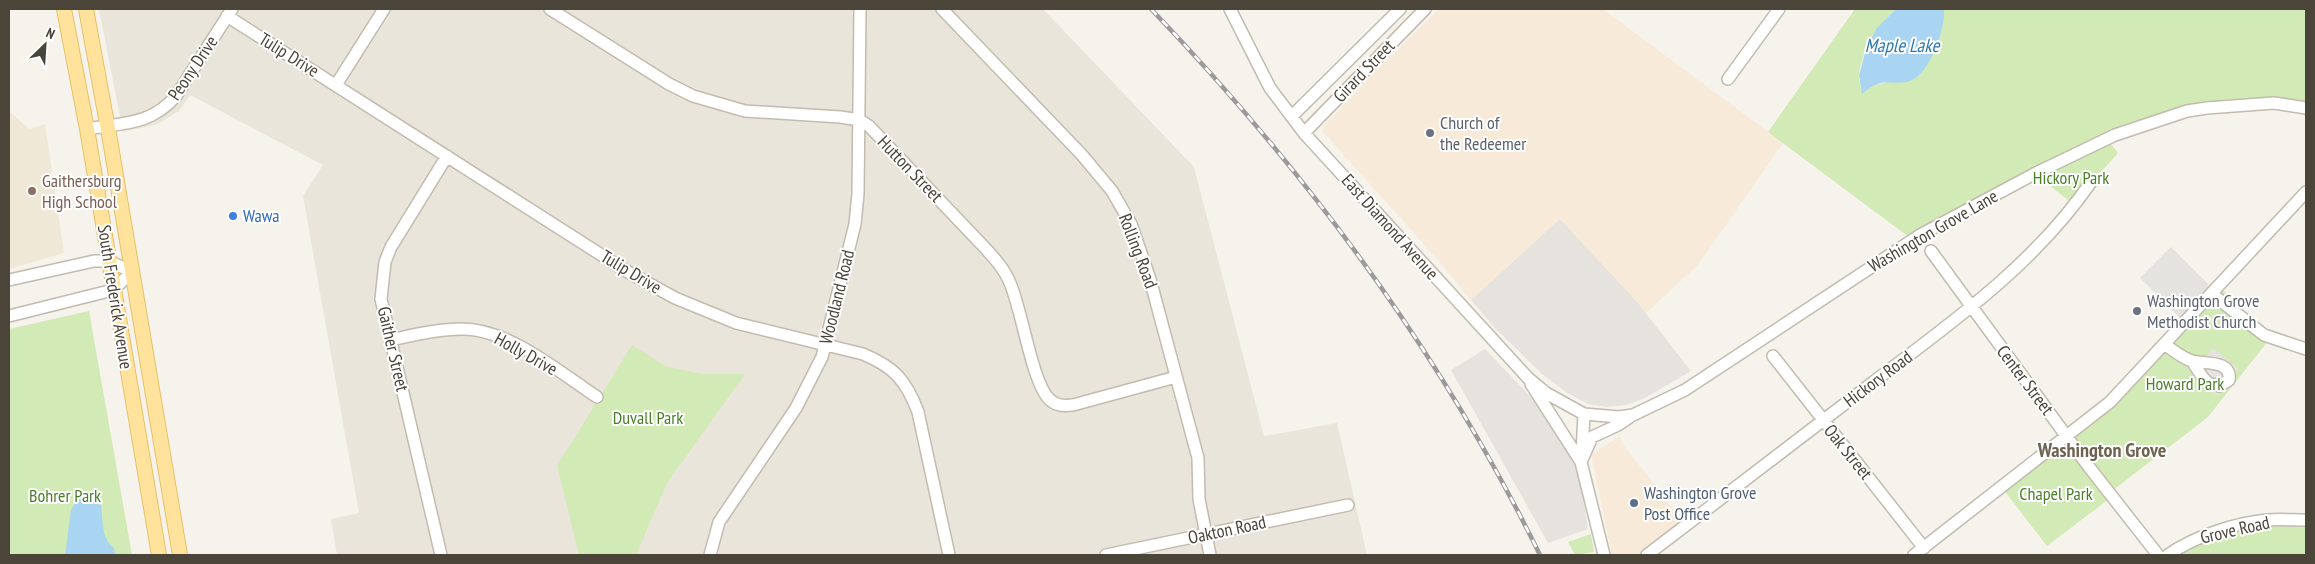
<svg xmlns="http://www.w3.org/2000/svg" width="2315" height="564" viewBox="0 0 2315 564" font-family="'PT Sans Narrow',sans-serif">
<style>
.residential{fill:#eae5da}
.commercial{fill:#f7ead8}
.industrial{fill:#e6e2dd}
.education{fill:#efe8d6}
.green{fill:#d2eab5}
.parking{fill:#e5e3e0}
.water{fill:#a9d4f2}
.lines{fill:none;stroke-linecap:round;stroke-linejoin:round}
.minor-casing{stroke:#c2bbae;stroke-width:14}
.major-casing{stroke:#e6c16a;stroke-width:16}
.minor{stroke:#fff;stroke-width:11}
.major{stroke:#ffe39c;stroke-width:14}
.rail-casing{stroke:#9a9a9a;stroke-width:4.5}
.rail{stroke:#fff;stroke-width:2.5;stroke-dasharray:8;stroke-linecap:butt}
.worship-dot{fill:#6b7280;stroke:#fff;stroke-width:2}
.education-dot{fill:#8d6e63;stroke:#fff;stroke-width:2}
.shop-dot{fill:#3f7fe0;stroke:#fff;stroke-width:2}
.service-dot{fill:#5c6f8a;stroke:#fff;stroke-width:2}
.labels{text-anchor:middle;stroke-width:4;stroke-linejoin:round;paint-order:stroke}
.street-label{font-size:18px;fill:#4b4439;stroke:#fff}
.worship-label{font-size:18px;fill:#5b616d;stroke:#fff;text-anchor:start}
.park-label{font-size:18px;fill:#4a7f2a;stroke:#fff}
.education-label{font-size:18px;fill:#785e54;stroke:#fff;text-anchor:start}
.shop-label{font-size:18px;fill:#366cbe;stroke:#fff;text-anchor:start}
.service-label{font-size:18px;fill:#4e5e75;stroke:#fff;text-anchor:start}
.water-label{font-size:19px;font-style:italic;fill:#2e7ab2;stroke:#fff}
.quarter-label{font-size:20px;font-weight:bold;fill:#6e6250;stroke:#fff}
</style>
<rect width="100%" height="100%" fill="#f6f3ec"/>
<path class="residential" d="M99 9H1043L1194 167 1264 436 1337 423 1367 555H337L331 519 359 513 303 196 323 165 190 95 179 111 158 124 123 132Z"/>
<path class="commercial" d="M1439 9H1603L1783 143 1698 265 1646 313 1560 219 1471 300 1432 253 1323 132V127L1370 77Z
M1620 436 1622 443 1683 522 1638 555H1612L1591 455Z"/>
<path class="industrial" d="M1560 219 1637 302 1691 371 1645 398 1626 405 1606 407 1588 404 1567 393 1542 374 1496 329 1471 300Z
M1485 349 1546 413 1566 447 1575 465 1582 491 1588 529 1548 543 1451 370Z"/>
<path class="education" d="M9 111 29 129 45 124 64 253 9 269Z"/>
<path class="green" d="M1855 9H1896C1877 27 1863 47 1859 74 1858 80 1862 87 1862 94L1872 86 1892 81 1934 53 1941 32 1944 9H2306V103L2230 99 2177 110 2128 123 2089 140 2000 186 1909 237 1768 132Z
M2107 139 2118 153 2073 204 2045 182 2039 173Z
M2220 288 2272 336 2208 417 2112 491 2070 437Z
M89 311 132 555H9V329Z
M632 345 665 366 702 374H745L667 483 636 555H579L557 466Z
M2065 442 2109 499 2047 546 2003 489Z
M2306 524V555H2173L2211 538 2267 525Z
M1591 534 1594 552 1575 555 1568 542Z"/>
<path class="parking" d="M2171 247 2215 291 2184 322 2140 278Z
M2213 348 2239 369 2217 396 2191 375Z"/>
<path class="water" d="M1896 9H1944C1946 28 1929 79 1906 82 1884 85 1883 77 1862 94L1859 75 1866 49 1877 28Z
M81 493 92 502 101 505C103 519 101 539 114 548L115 555H65L71 510Z"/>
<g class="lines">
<defs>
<path id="minor" d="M550 9 669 84 693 96 745 111 840 117 860 120 869 126 986 249C995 259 1005 270 1010 283 1022 310 1032 382 1049 399 1056 406 1064 406 1073 405L1176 377
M942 9 1082 155 1112 191 1131 224 1150 279 1198 458 1199 499 1210 555
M1230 9 1270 88 1304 133 1528 378 1546 393 1584 414 1619 417 1633 415 1685 390 1920 235 2036 173 2115 135 2187 111 2207 108 2274 103 2306 108
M227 16 628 272 675 298 736 323 863 354C894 367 906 380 918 412L949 555
M1728 79 1779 9
M336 85 384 9
M1292 116 1400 9
M87 129C123 123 151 125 176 96L232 9
M1304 133 1425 9
M1931 251 2089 467 2158 555
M9 280 94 261H109L132 272 113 290 9 316
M2212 294 2264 335 2306 349
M390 340C414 335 438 329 462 329 509 329 559 372 597 397
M2164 344C2173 350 2182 358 2192 361 2205 364 2232 360 2229 380L2219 386 2208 383 2203 378 2192 361
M1773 356 1924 548
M1531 384 1581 462 1604 555
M1582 452 1584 414
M1581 462 1592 437 1618 425 1630 417
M441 555 381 299 385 262 391 247 447 156
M710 555 719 522 796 408 822 357 855 224 858 194 860 9
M1106 555 1348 505
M1647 555C1722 498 1797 440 1872 383 1950 324 2035 264 2091 182
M1914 555 2110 402 2306 192
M2168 555C2193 537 2235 523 2267 520 2280 519 2293 520 2306 520"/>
<path id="major" d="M64 9 87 129 159 555
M86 9 110 140 180 555"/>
</defs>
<use href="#minor" class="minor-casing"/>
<use href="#major" class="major-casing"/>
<use href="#minor" class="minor"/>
<use href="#major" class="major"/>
<defs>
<path id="rail" d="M1151 9C1307 172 1441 353 1540 555"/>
</defs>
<use href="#rail" class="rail-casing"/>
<use href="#rail" class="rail"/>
</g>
<g class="worship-dot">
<circle cx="1430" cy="133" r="5"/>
<circle cx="2137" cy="311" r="5"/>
</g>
<circle class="education-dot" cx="32" cy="191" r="5"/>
<circle class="shop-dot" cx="233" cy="216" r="5"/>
<circle class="service-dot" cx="1634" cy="503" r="5"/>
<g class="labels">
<g class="street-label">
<text transform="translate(289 55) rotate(32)" y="6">Tulip Drive</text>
<text transform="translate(193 68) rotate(-56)" y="6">Peony Drive</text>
<text transform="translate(1364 71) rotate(-46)" y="6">Girard Street</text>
<text transform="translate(910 169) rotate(46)" y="6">Hutton Street</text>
<text transform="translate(1390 227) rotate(48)" y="6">East Diamond Avenue</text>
<text transform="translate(1933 231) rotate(-30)" y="6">Washington Grove Lane</text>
<text transform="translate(1138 251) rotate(69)" y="6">Rolling Road</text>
<text transform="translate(631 272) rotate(31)" y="6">Tulip Drive</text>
<text transform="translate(115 297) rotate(81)" y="6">South Frederick Avenue</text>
<text transform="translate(837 297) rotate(-76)" y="6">Woodland Road</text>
<text transform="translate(393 349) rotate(77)" y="6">Gaither Street</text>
<text transform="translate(526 354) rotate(29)" y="6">Holly Drive</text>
<text transform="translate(1878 379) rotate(-37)" y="6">Hickory Road</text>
<text transform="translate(2025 380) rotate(53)" y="6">Center Street</text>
<text transform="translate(1848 452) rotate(51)" y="6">Oak Street</text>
<text transform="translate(1227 530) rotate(-12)" y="6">Oakton Road</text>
<text transform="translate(2235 530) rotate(-13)" y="6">Grove Road</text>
</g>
<g class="worship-label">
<text x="1440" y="129">Church of<tspan x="1440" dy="21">the Redeemer</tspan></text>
<text x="2147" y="307">Washington Grove<tspan x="2147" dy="21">Methodist Church</tspan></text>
</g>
<g class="park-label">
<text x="2071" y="184">Hickory Park</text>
<text x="2185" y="390">Howard Park</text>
<text x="648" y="424">Duvall Park</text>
<text x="2056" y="500">Chapel Park</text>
<text x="65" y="502">Bohrer Park</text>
</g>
<g class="education-label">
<text x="42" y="187">Gaithersburg<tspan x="42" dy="21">High School</tspan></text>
</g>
<g class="shop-label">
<text x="243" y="222">Wawa</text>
</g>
<g class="service-label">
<text x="1644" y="499">Washington Grove<tspan x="1644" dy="21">Post Office</tspan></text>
</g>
<g class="water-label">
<text x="1902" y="52">Maple Lake</text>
</g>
<g class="quarter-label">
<text x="2102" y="457">Washington Grove</text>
</g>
</g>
<rect width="2315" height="564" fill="none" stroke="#4b4439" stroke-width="20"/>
<g transform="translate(45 45) rotate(25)" stroke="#ffffff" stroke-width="4" paint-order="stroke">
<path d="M0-4L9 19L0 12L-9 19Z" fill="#4b4439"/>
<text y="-8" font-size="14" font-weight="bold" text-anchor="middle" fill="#4b4439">N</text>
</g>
</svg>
